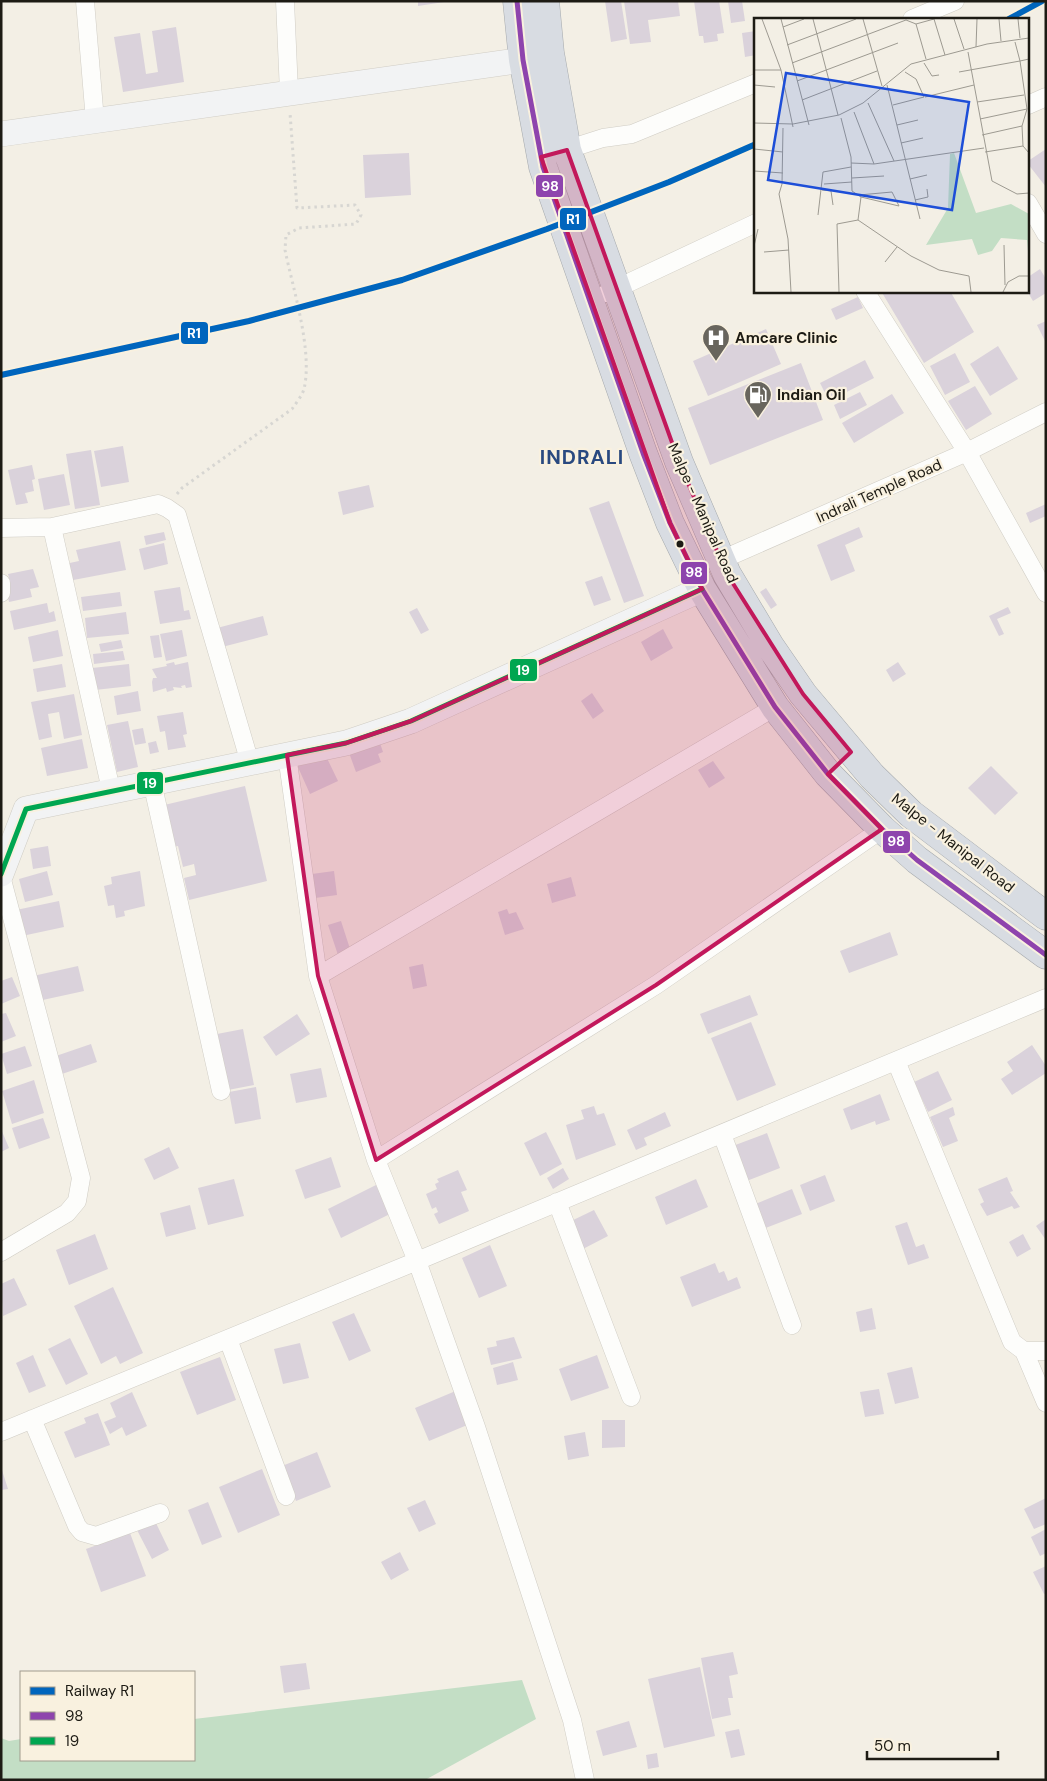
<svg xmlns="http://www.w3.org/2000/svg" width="1047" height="1781" viewBox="0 0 1047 1781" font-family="'DM Sans',sans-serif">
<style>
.green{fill:#c3dec5}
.building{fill:#dad2db}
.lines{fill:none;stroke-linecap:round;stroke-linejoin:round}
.street-casing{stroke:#d0cdc5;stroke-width:19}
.secondary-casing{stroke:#d0cdc5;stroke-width:26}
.highway-casing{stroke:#a6aaad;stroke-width:29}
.path{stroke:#d7d6d2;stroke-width:3;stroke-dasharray:2.5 4;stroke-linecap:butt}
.street{stroke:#fdfdfb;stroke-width:18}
.secondary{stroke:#f2f3f4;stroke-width:25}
.highway{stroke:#d8dce2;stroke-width:28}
.bus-1-casing{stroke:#f9f1df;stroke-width:9}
.bus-2-casing{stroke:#f9f1df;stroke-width:9}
.bus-1{stroke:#8e44ad;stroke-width:5}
.bus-2{stroke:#00a651;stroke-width:5}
.rail-1-casing{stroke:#f9f1df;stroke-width:10}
.rail-1{stroke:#0065bd;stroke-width:6}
.marked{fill:#c2185b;fill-opacity:0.2;stroke:#c2185b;stroke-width:4;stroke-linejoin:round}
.bus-dot{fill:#1d1b14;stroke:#f9f1df;stroke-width:2}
.labels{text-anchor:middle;stroke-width:4.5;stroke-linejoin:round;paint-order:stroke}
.poi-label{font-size:15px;font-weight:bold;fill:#1d1b14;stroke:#f9f1df;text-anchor:start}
.street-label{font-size:15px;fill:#1d1b14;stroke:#f9f1df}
.district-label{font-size:20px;font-weight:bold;letter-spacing:1px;fill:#294980;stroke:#f9f1df}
.inset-road{fill:none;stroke:#9d9a91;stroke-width:1}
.view{fill:#1d4ed8;fill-opacity:0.15;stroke:#1d4ed8;stroke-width:2.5}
.inset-edge{fill:none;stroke:#1d1b14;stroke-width:2.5}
.line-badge{stroke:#f9f1df;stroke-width:2}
.badge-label{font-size:14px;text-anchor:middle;font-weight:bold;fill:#fff}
</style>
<rect width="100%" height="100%" fill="#f3efe5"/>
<path class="green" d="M522 1680 536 1719 425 1780H1V1738L9 1741 21 1739V1760H194V1719Z"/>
<path class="building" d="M418 1H444V2L418 6Z
M605 1H621L627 39 611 42Z
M624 1H678L680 16 648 20 651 42 630 44Z
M694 1H719L724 33 717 34 718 41 704 43 703 36H699Z
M728 1H742L745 21 731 23Z
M176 27 184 82 123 92 114 37 140 33 146 74 158 72 152 31Z
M756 31V55L745 57 742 33Z
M1046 149V187L1028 164V161Z
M409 153 411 195 365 198 363 155Z
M1040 269 1046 279V293L1033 301 1027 291 1028 277Z
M881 291H950L974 332 924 363Z
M858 297 863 308 836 320 831 309Z
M1046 321V343L1037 325Z
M766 329 781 364 708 396 693 361Z
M998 346 1018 379 990 396 970 364Z
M955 353 970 382 945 395 930 366Z
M865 360 874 378 829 401 820 383Z
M801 363 823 420 710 465 688 408Z
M975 386 992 414 966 430 948 401Z
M860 392 867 405 840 419 834 405Z
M892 394 904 413 854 443 842 423Z
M123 446 129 482 101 487 94 451Z
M91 450 100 505 75 509 66 454Z
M32 465 35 479 32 480 34 491 25 493 28 503 16 505 8 470Z
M64 474 70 505 44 510 38 479Z
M369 485 374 507 343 515 338 492Z
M609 501 644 596 624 603 589 508Z
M1046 504V516L1030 523 1026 513Z
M859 527 863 537 845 545 855 571 831 581 817 545Z
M164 532 166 540 146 545 144 536Z
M120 541 126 570 68 581 65 564 79 561 76 550Z
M164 543 168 564 144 570 139 549Z
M33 569 39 587 30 589 32 597 9 602 5 582 9 578 8 574Z
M602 576 611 600 594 606 585 582Z
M180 587 184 611 189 610 191 619 160 624 154 591Z
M766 588 777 605 771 609 760 592Z
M120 592 122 606 83 611 81 597Z
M47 603 49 613 54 611 56 621 14 630 10 611Z
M1008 607 1011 613 997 619 1004 634 999 636 989 616Z
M417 608 429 630 421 634 409 612Z
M126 612 129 634 87 638 85 618Z
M263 616 268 635 222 647 217 628Z
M663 629 673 648 651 661 641 642Z
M58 630 63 656 33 662 28 637Z
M182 630 187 656 166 661 160 634Z
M159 635 162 657 154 658 150 636Z
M121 640 123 648 101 652 99 644Z
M123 651 125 660 94 664 93 654Z
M174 662 175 665 188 662 192 687 186 688 185 685 181 686 182 688 173 687 174 690 167 692 166 688 153 692 152 682 153 678H157L152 669 167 666 166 664Z
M898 662 906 674 893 682 886 670Z
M62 664 66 687 37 692 33 669Z
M129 664 131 686 95 690 92 668Z
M138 691 141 711 117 715 114 696Z
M592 693 604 711 593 719 581 701Z
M74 694 82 735 64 739 59 712 48 714 52 737 39 740 31 702Z
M183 712 187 734 183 735 186 747 168 750 165 731 160 732 157 716Z
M128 721 138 767 117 772 107 725Z
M143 728 146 743 135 745 132 730Z
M82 739 88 768 47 776 41 748Z
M156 741 159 752 150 754 148 743Z
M380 743 383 752 378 754 381 762 356 772 348 750Z
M324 752 338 781 310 794 297 765Z
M713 761 725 778 709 788 698 770Z
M991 766 1018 793 995 815 968 788Z
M245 786 267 881 189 900 184 878 196 875 194 864 183 867 178 846 170 848 160 806Z
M48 846 51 866 33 869 30 849Z
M47 871 53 895 25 902 19 879Z
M140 871 145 906 124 911 125 916 116 918 114 905 108 906 104 886 112 884 111 877Z
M334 871 337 895 315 898 312 874Z
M571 877 576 896 552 903 547 884Z
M59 901 64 927 22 936 16 910Z
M507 909 509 914 516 912 524 929 505 935 498 912Z
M341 921 351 952 338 955 328 925Z
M890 932 898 955 849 973 840 951Z
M423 964 427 986 413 989 409 967Z
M78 966 84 991 38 1001 33 976Z
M12 977 20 996 1 1004V981Z
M750 995 758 1015 708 1034 700 1014Z
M6 1013 16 1036 1 1042V1014Z
M297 1014 310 1034 276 1056 263 1037Z
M751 1022 776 1085 737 1101 711 1038Z
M243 1029 254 1085 228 1090 217 1034Z
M91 1044 97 1062 59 1075 53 1057Z
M1032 1045 1046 1066V1073L1012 1095 1001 1079 1013 1071 1007 1062Z
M25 1046 32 1066 7 1074 1 1054Z
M321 1068 327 1097 296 1103 290 1074Z
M938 1071 952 1100 928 1112 914 1082Z
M34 1080 44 1113 12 1124 2 1091Z
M256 1087 261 1119 235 1124 229 1092Z
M880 1094 890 1120 876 1125 875 1121 851 1130 843 1109Z
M594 1106 597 1115 604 1113 616 1145 576 1160 566 1125 584 1119 581 1110Z
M953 1107 955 1115 949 1118 958 1141 943 1147 930 1117Z
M665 1112 671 1126 644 1138 647 1145 636 1150 627 1130Z
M43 1118 50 1138 19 1149 12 1128Z
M1 1129 9 1148 1 1152Z
M546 1132 562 1164 540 1176 524 1143Z
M767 1133 780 1168 744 1182 730 1147Z
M169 1147 179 1168 154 1180 144 1159Z
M331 1157 341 1187 305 1199 295 1170Z
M563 1168 569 1179 553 1189 547 1178Z
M458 1170 467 1190 461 1192 469 1211 439 1224 434 1214 438 1212 436 1207 432 1209 426 1194 437 1189 435 1184 439 1182 437 1179Z
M825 1175 835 1201 810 1211 800 1185Z
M1007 1177 1013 1191 1010 1192 1020 1207 1014 1209 1012 1206 987 1216 980 1204 984 1202 978 1189Z
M234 1179 244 1216 208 1225 198 1188Z
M696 1179 708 1207 666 1225 655 1197Z
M376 1185 390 1214 341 1238 328 1209Z
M792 1189 802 1214 763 1229 753 1205Z
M190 1205 196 1229 166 1237 160 1213Z
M594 1210 608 1236 581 1250 567 1223Z
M1046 1219V1240L1036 1226Z
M907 1222 916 1247 924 1244 929 1258 908 1265 895 1226Z
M95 1234 108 1269 69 1285 56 1250Z
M1023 1234 1031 1249 1017 1257 1009 1242Z
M490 1245 507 1286 479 1298 462 1258Z
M715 1263 719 1273 724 1271 728 1281 737 1277 741 1288 692 1307 680 1277Z
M14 1278 27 1305 3 1316 1 1284Z
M113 1287 143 1353 120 1364 116 1356 101 1364 74 1306Z
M872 1308 876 1329 860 1332 856 1312Z
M354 1313 371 1351 349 1361 332 1322Z
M514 1337 522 1358 491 1365 487 1348 497 1346 496 1341Z
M70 1338 88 1374 66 1385 48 1349Z
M300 1343 309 1378 283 1384 274 1349Z
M33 1355 46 1386 29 1393 16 1363Z
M597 1355 609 1388 571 1401 559 1369Z
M220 1357 236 1400 197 1415 180 1372Z
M513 1362 518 1380 497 1385 493 1368Z
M912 1367 919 1398 895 1404 887 1373Z
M879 1389 884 1414 865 1417 860 1392Z
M458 1390 472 1423 429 1441 415 1408Z
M132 1392 147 1426 126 1436 122 1427 110 1434 104 1422 116 1417 110 1403Z
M98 1413 110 1445 75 1458 64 1432 86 1423 84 1418Z
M602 1420H625V1447L602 1448Z
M585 1432 589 1456 568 1460 564 1436Z
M317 1452 331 1487 296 1501 282 1466Z
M1 1467 8 1489 1 1490Z
M262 1469 280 1515 238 1533 219 1487Z
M1046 1498V1524L1034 1529 1024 1509Z
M425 1500 436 1524 419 1532 407 1508Z
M208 1502 222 1537 202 1545 188 1510Z
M155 1521 169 1550 152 1559 137 1530Z
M1046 1529V1553L1040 1556 1031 1537Z
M130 1533 146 1576 101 1592 86 1549Z
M400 1552 409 1570 391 1580 381 1562Z
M1046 1566V1593L1044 1594 1033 1572Z
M733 1652 738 1674 729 1676 733 1698H728L731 1715 712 1719 701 1658Z
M306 1663 310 1689 284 1693 280 1666Z
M700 1667 715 1736 664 1748 648 1679Z
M629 1721 637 1747 603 1756 596 1731Z
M739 1729 745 1755 731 1758 725 1732Z
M657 1753 659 1767 648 1769 646 1755Z"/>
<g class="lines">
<defs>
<path id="street" d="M85 1 95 121
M285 1 289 92
M912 19 955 1
M1028 105 1046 97
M559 152 603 138 632 134 756 83
M1028 203 1046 234
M865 291 967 452 1046 593
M607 293 756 223
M52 527 111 790
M1 528 52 527 158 504 167 508 177 515 250 763
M721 560 967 452 1046 412
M1 583V593
M287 755 318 976 376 1160 417 1261 476 1427 572 1720 585 1780
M152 782 221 1091
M1 876 81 1178 77 1201 67 1213 1 1252
M318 976 775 707
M896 1061 1012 1342 1024 1351H1046
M722 1134 792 1325
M376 1160 656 985 882 829
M557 1202 631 1397
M228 1339 286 1496
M1024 1351 1046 1403
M32 1419 77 1526 82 1532 96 1536 160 1513
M1 1432 417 1261 1046 998"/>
<path id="secondary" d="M1 134 523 60
M1 874 26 809 346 743 411 721 702 589"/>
<path id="highway" d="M517 1 523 60 543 167 643 453 670 523 702 589 775 707 828 774 882 829 917 860 1046 955
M545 1 550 53 567 150 679 462 727 574 770 646 803 694 872 776 911 814 1046 916"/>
</defs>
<use href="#street" class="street-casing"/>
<use href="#secondary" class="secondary-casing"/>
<use href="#highway" class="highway-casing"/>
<path class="path" d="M177 494 182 488 292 409C296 403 302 396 304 389 313 351 293 289 285 250L286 235 299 228 356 224 361 215 355 205 297 208 290 113"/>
<use href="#street" class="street"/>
<use href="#secondary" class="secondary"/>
<use href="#highway" class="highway"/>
<defs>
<path id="bus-1" d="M517 1 523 60 543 167 643 453 670 523 702 589 775 707 828 774 882 829 917 860 1046 955"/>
<path id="bus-2" d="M1 874 26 809 346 743 411 721 702 589"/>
</defs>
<use href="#bus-1" class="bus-1-casing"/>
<use href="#bus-2" class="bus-2-casing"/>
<use href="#bus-1" class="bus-1"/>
<use href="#bus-2" class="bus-2"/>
<defs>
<path id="rail-1" d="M1009 19 1042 1
M1 375 249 321 402 280 547 229 669 182 756 144"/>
</defs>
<use href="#rail-1" class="rail-1-casing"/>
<use href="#rail-1" class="rail-1"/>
</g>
<path class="marked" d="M567 150 679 462 727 574 803 694 851 752 828 774 882 829 656 985 376 1160 318 976 287 755 346 743 411 721 702 589 670 523 541 157Z"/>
<defs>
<symbol id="hospital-pin" viewBox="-11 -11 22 30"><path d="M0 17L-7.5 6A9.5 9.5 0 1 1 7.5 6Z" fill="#68655d" stroke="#f9f1df"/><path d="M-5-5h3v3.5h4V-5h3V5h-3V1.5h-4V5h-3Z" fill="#fff"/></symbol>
<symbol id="fuel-pin" viewBox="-11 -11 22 30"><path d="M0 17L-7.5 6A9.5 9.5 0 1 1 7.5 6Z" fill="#68655d" stroke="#f9f1df"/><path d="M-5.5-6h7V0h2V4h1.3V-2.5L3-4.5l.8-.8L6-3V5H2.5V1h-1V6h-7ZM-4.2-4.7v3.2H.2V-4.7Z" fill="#fff"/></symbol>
</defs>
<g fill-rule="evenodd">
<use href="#hospital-pin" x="700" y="322" width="32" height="43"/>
<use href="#fuel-pin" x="742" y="379" width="32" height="43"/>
</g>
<circle class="bus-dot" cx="680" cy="544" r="4.5"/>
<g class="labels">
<g class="poi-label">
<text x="735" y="343">Amcare Clinic</text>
<text x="777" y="400">Indian Oil</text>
</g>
<g class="street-label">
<text transform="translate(879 491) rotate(-24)" y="5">Indrali Temple Road</text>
<text transform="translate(703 513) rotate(66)" y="5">Malpe - Manipal Road</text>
<text transform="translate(953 843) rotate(38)" y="5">Malpe - Manipal Road</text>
</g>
<g class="district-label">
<text x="582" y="464">INDRALI</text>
</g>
</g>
<g transform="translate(754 18)">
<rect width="275" height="275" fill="#f3efe5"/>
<path d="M200 135 222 195 257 186 275 196V244L273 222 247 220 238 233 224 237 218 221 172 227 194 190 196 136Z" fill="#c3dec5"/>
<path class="inset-road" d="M8 1 27 52 39 109M27 1 55 107M59 1 84 97M109 1 128 68M180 1 191 37M200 1 210 31M245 1 247 23M264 1 266 20M162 6 172 41M29 9 50 1M33 27 102 1M222 29 223 1M214 34 238 163 263 176 275 175M275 41 266 43 273 91 268 108 269 128 275 135M38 45 152 2 162 6 180 1M170 45 178 58 185 57M0 52H27M205 54 266 43 261 24M43 63 144 25M0 67 21 69M133 67 166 201M171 79 220 67M48 82 123 53M223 84 270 77M114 85 140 143M139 87 170 79 162 61 151 54M100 94 120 146M87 100 97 139 98 173 107 179 104 202M226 101 273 91M0 105 39 106 85 97 109 85 157 46 233 26 275 20M143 107 164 102M29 110 28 166 25 176 34 221 37 274M228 117 268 108M147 125 169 120M0 131 29 134M231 134 269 128M97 145 120 146 230 130M0 153 29 155M98 160 130 158M156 161 173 157M70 166 98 164M68 172 77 173 79 187M105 177 138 174 145 188 107 179M161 182 174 179 173 171M64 197 69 154 97 149M104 202 157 238 185 252 215 258 217 274M250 227 251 267M0 228 4 211M10 234 35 232M131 244 143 229M85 274 83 206 104 202M249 274 254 264 265 258H275"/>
<path class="view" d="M32 55 215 84 198 192 14 162Z"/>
<rect width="275" height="275" class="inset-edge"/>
</g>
<g class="line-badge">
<rect x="535" y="174" width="29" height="24" rx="5" fill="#8e44ad"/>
<rect x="559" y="207" width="28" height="24" rx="5" fill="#0065bd"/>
<rect x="180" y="321" width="29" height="24" rx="5" fill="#0065bd"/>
<rect x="680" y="561" width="28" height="24" rx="5" fill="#8e44ad"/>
<rect x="509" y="658" width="29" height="24" rx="5" fill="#00a651"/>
<rect x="136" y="771" width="28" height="24" rx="5" fill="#00a651"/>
<rect x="882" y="830" width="29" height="24" rx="5" fill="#8e44ad"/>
</g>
<g class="badge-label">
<text x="550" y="191">98</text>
<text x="573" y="224">R1</text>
<text x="194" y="338">R1</text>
<text x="694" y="577">98</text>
<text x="523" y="675">19</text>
<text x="150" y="788">19</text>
<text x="896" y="846">98</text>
</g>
<rect width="1047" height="1781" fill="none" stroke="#1d1b14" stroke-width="5"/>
<rect x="20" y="1671" width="175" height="90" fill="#f9f1df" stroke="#a19b8e"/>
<rect x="30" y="1687" width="25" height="8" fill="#0065bd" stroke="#a19b8e"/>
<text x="65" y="1696" font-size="15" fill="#1d1b14">Railway R1</text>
<rect x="30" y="1712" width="25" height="8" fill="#8e44ad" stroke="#a19b8e"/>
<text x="65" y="1721" font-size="15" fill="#1d1b14">98</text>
<rect x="30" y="1737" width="25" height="8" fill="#00a651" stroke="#a19b8e"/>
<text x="65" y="1746" font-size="15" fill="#1d1b14">19</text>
<path d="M867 1751v8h131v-8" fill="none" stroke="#1d1b14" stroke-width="2.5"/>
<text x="874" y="1751" font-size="15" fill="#1d1b14" stroke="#f9f1df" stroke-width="4" paint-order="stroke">50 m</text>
</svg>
